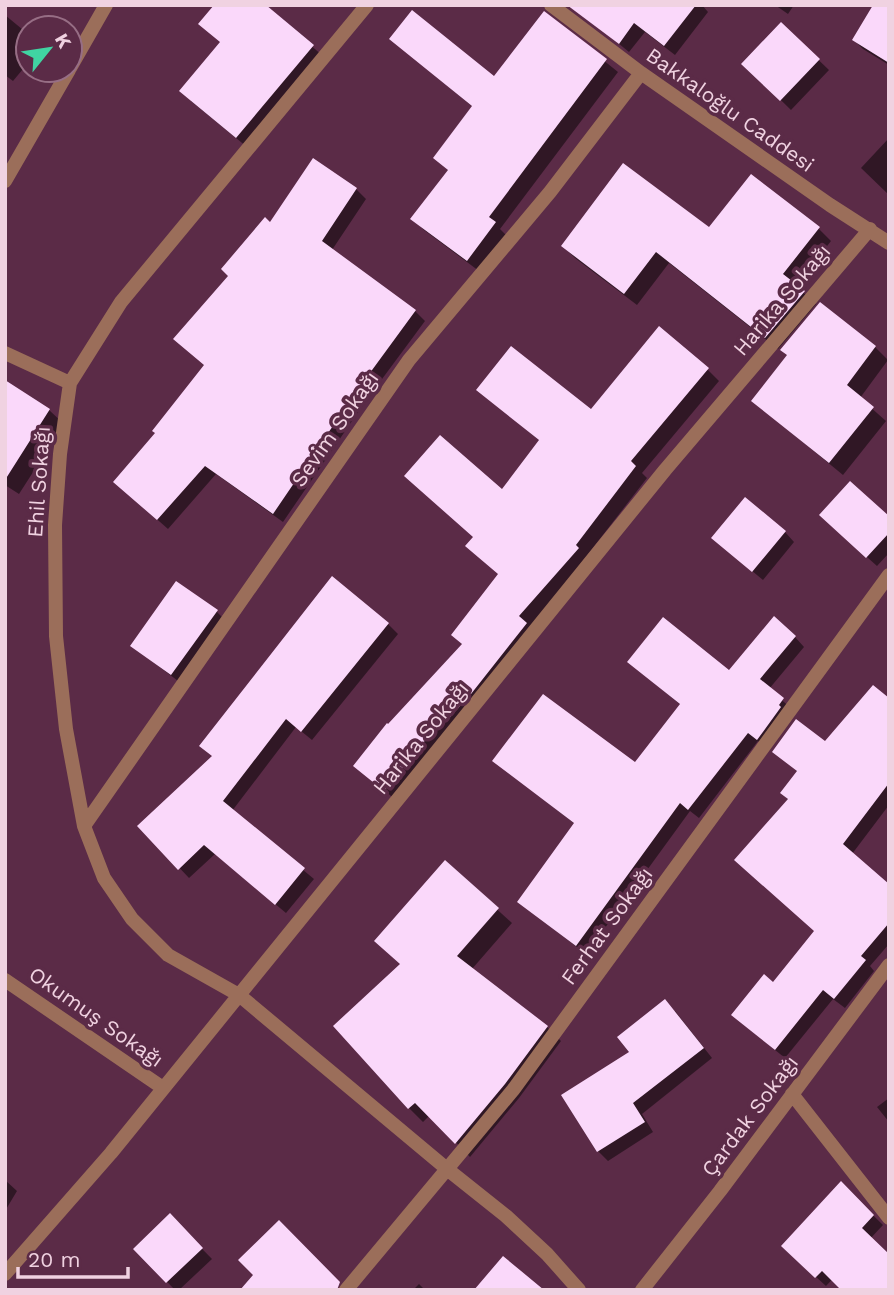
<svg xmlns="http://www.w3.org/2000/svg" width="894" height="1295" viewBox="0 0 894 1295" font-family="'Work Sans',sans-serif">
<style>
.shadow{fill:#0007}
.building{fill:#fad8fa}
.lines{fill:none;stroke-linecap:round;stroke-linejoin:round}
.street{stroke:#9b6e5a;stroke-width:14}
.labels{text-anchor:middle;stroke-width:7;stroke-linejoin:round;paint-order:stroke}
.street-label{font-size:21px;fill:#f0d2e1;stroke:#5b2b47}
</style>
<rect width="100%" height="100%" fill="#5b2b47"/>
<path class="shadow" d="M264 5 323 56 247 147 191 101Z
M611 5H702L708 12 675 55 645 32 629 52 596 25Z
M775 5H794L788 14Z
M889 5V65L863 49 854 40Z
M5 15 28 34V63L13 81 5 75Z
M781 24 829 70 791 110 743 63Z
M391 39 494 79 582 43 618 72 500 229 506 235 479 271 424 230 413 219 449 171 435 158 473 107Z
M889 138V195L861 168Z
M356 189 366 199 332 250 415 311 425 321 365 402 283 522 216 474 168 529 125 491 157 433 206 366 271 224Z
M819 229 831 241 796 286 816 304 778 349 669 263 637 305 575 258 563 246Z
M875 347 888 360 860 398 886 421 843 475 753 401Z
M708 370 719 381 642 473 647 478 397 801 355 766 463 645 453 635 499 575 502 492 540 441 478 389 591 411Z
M5 382 49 410 64 424 19 494 5 485Z
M889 518V553L877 566 831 525Z
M785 532 794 542 763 580 723 547Z
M216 611 226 621 182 684 132 646Z
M388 624 398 634 312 740 296 727 232 811 314 879 286 913 215 854 189 878 140 826 213 757Z
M795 637 804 647 769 689 792 709 767 748 758 741 699 818 690 811 586 954 519 902 575 824 495 761 635 764 682 706 629 662 729 672Z
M889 701V805L852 854 889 886V944L870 966 874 971 845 1008 833 999 785 1058 743 1024 816 932 789 800 782 793 798 772 774 751 826 744Z
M445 862 512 923 472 969 547 1027 561 1041 519 1098 470 1157 430 1115 423 1122 409 1108 402 965Z
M675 1011 712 1058 642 1114 653 1132 608 1161 598 1151 631 1053Z
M889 1098V1122L877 1107Z
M5 1180 17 1191 5 1211Z
M841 1184 883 1225 826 1286 793 1256Z
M170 1216 212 1259 179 1290H175L135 1249Z
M419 1284 425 1290H413Z"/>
<path class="building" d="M214 5H266L314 45 236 138 179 91 220 42 198 24Z
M567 5H696L664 46 634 23 619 44Z
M873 5H889V63L852 40Z
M412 10 494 76 544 11 607 59 489 217 496 222 467 261 410 219 448 170 433 158 472 106 389 39Z
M781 22 820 59 780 101 741 64Z
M313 158 357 188 322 241 416 310 356 392 273 514 205 466 157 520 113 482 155 433 152 431 204 365 173 339 228 276 221 269 265 217 270 222Z
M623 163 709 227 751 174 820 227 783 274 805 291 765 338 656 252 624 294 561 246Z
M820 302 876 346 847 385 874 407 829 463 751 401 787 355 780 350Z
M659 326 709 368 631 461 636 466 576 545 579 548 519 616 527 623 471 694 439 729 436 727 384 791 353 766 387 723 388 724 462 644 451 635 498 574 465 546 473 537 404 476 440 435 502 489 539 440 476 390 511 346 591 409Z
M5 380 50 409 5 480Z
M850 481 889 516V533L866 558 819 515Z
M745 497 786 531 752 572 711 538Z
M332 576 389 623 301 732 286 719 223 801 305 868 275 905 204 845 178 870 137 826 212 756 199 746Z
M176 581 218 610 171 675 130 646Z
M774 616 796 636 760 679 784 698 779 705 781 707 757 740 748 733 688 810 680 803 576 946 517 902 574 823 492 761 543 694 635 762 680 704 627 662 663 617 729 670Z
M873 685 889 698V783L843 844 889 884V923L861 956 866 960 834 999 823 990 775 1050 731 1015 764 974 773 982 814 931 734 860 788 799 780 793 797 771 772 752 796 719 825 741Z
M445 860 499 908 457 956 548 1026 505 1084 455 1144 415 1103 408 1109 333 1026 400 964 374 941Z
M665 999 704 1048 633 1103 645 1122 597 1152 561 1095 629 1052 617 1037Z
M841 1181 874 1215 862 1228 889 1254V1290H841L822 1271 815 1278 781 1246Z
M170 1213 203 1248 166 1283 133 1249Z
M279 1220 340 1282 337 1290H240L253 1275 238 1260Z
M503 1256 544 1290H474Z"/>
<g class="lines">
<path class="street" d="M367 5 121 302 70 383 60 454 55 525 56 636 66 729 84 826 104 878 132 919 168 955 239 995 447 1169 506 1216 547 1254 579 1290
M551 5 641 73 830 205 889 243
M70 68 106 5
M5 181 69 70
M5 353 70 383
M84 826 409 360 550 192 641 73
M5 980 163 1088
M792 1094 889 1218
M5 1274 111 1153 665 470 870 229
M346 1290 513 1090 889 575
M642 1290 720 1191 889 965"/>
</g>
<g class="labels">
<g class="street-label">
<text transform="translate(730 110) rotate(35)" y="7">Bakkaloğlu Caddesi</text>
<text transform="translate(782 300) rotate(-50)" y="7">Harika Sokağı</text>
<text transform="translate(335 429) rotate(-55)" y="7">Sevim Sokağı</text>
<text transform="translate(39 482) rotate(-86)" y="7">Ehil Sokağı</text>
<text transform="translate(421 738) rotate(-51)" y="7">Harika Sokağı</text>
<text transform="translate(607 926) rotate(-54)" y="7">Ferhat Sokağı</text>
<text transform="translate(96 1017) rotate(35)" y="7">Okumuş Sokağı</text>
<text transform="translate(750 1116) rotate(-53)" y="7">Çardak Sokağı</text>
</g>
</g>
<rect width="894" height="1295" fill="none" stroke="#f0d2e1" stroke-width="14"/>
<g transform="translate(49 49) rotate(60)"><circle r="33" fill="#5b2b47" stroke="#976e85" stroke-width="2"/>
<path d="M0-5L12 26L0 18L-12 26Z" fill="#40d4a2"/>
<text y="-10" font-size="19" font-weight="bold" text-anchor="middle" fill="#f0d2e1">K</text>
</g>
<path d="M18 1267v10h110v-10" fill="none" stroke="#f0d2e1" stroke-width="3.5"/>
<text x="28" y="1267" font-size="21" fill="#f0d2e1" stroke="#5b2b47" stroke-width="5" paint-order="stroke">20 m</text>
</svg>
